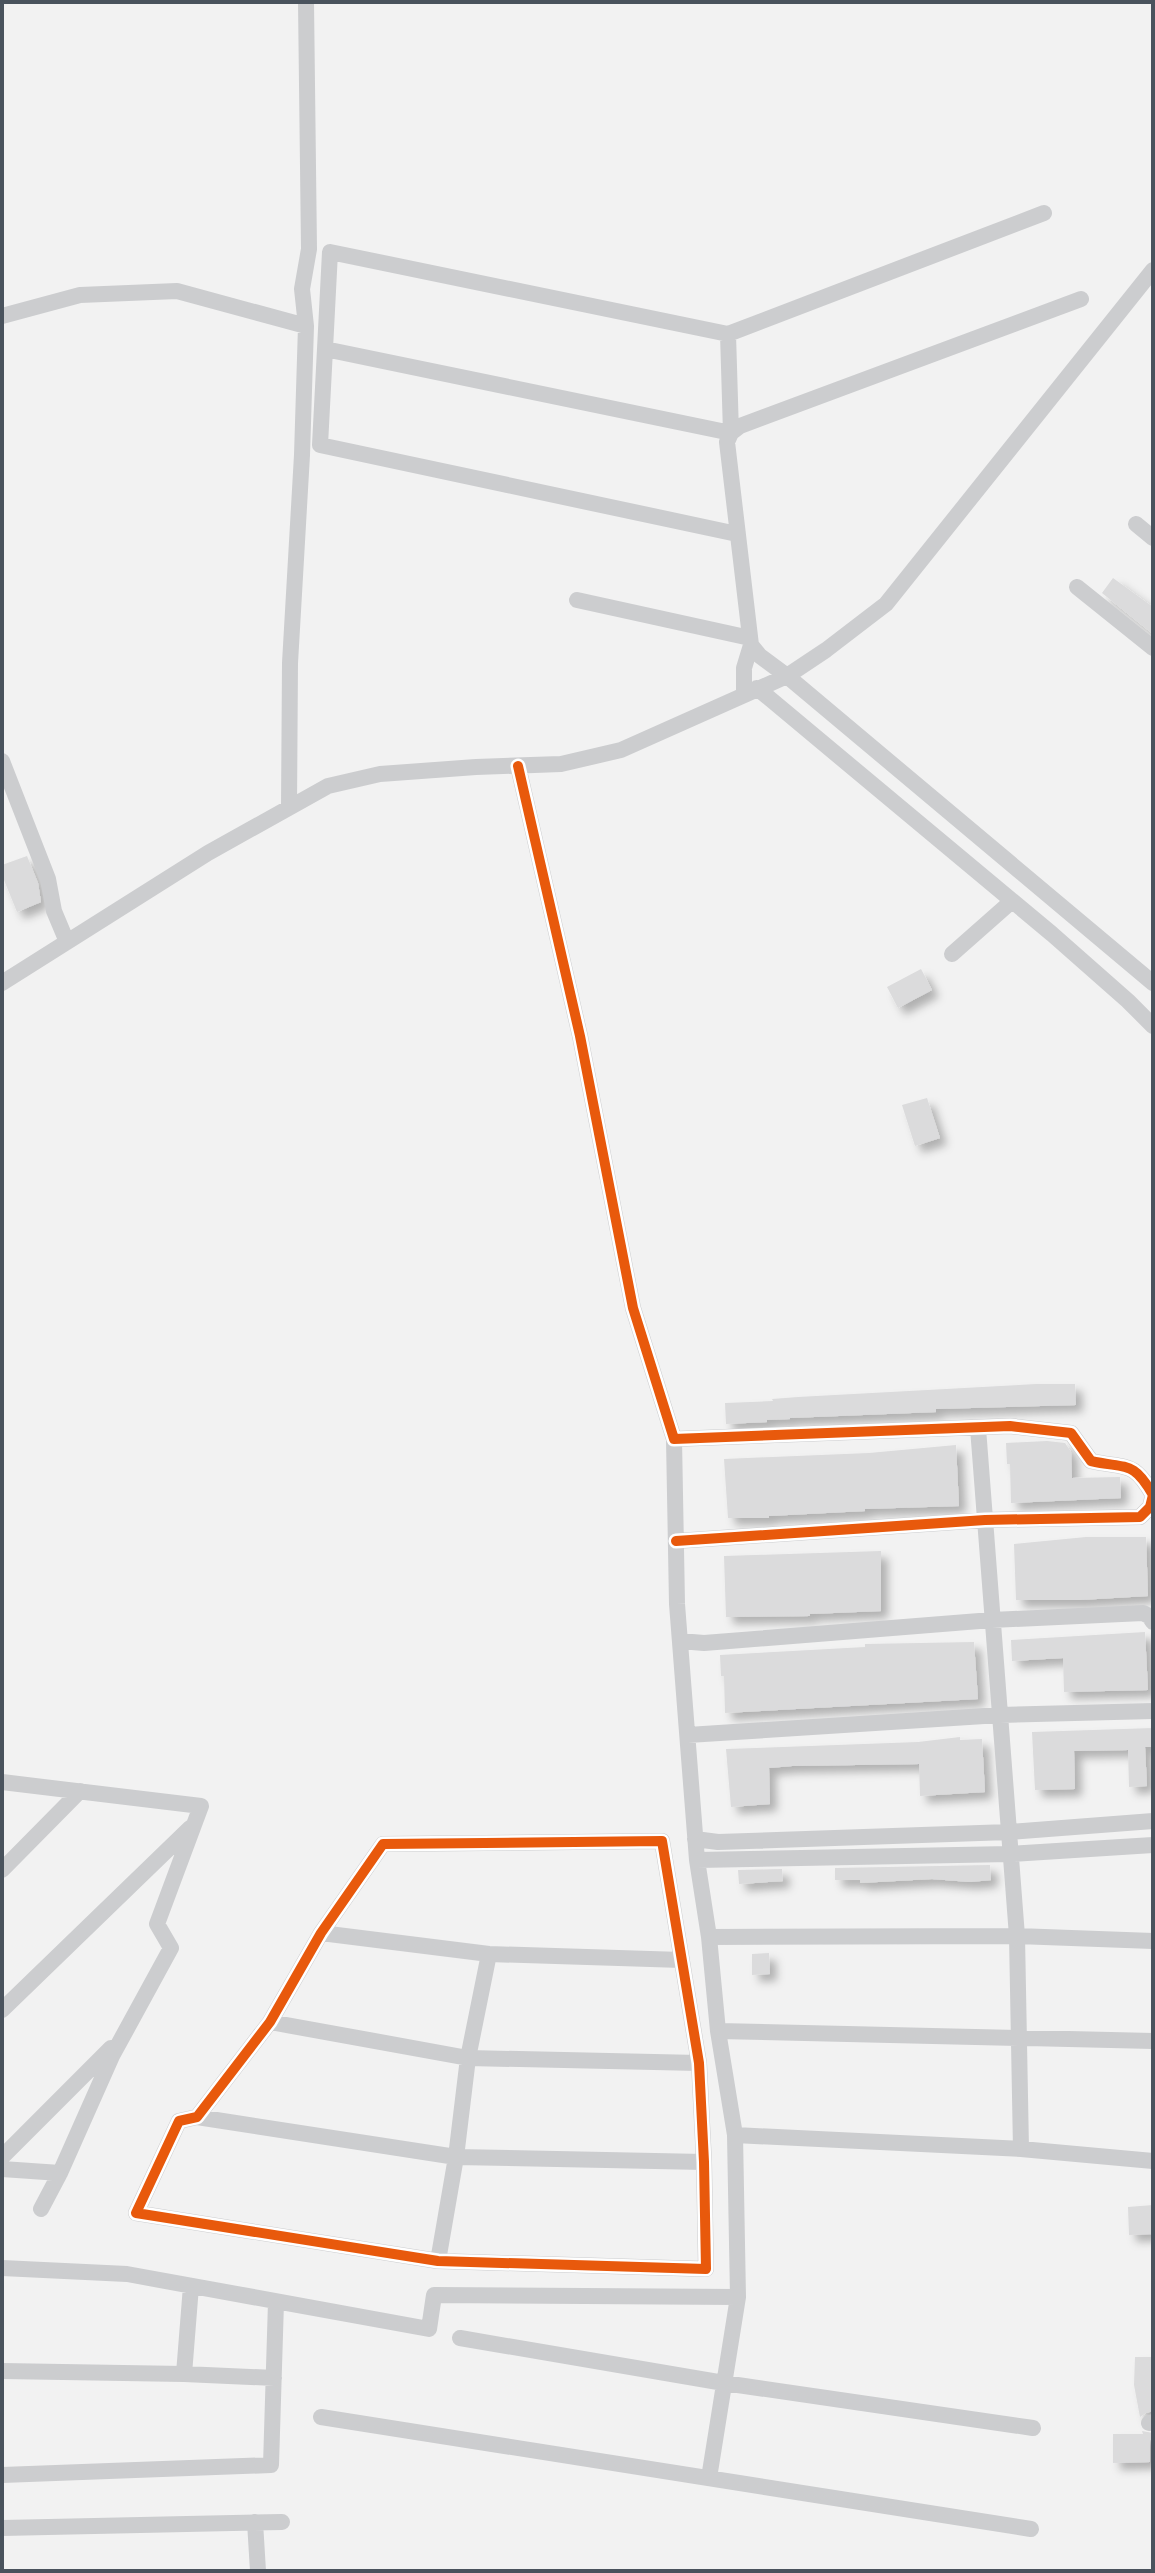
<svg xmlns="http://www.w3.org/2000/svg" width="1155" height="2573" viewBox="0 0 1155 2573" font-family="'Open Sans',sans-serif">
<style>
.building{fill:#dbdbdc;filter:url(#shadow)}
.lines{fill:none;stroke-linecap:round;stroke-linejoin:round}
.street{stroke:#cccdcf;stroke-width:16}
.cycleway-casing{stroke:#fff;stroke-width:15}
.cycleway{stroke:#e8590c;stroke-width:10}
</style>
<defs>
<filter id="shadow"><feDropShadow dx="7" dy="7" stdDeviation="4" flood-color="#0004"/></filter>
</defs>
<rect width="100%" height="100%" fill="#f2f2f2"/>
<path class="building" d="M1113 578 1153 607V634L1102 593Z
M27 856 38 883 41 902 17 912 2 875V865Z
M921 969 932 990 898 1008 887 987Z
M927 1098 940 1138 915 1146 902 1105Z
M1036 1384H1075L1076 1405 936 1409V1412L790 1418V1419L767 1420V1422L726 1424 725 1403 773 1401 772 1399 798 1397Z
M1047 1441 1065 1443 1071 1452 1072 1478 1120 1477 1121 1498 1011 1503 1010 1464H1007L1006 1443Z
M956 1445 959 1506 865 1509V1511L769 1516V1518H728L724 1459 869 1453Z
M1086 1537H1146L1148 1596 1080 1600H1016L1014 1544Z
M881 1551V1611L810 1614V1616L726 1617 724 1556Z
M1145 1632 1148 1690 1064 1692 1063 1658 1012 1661 1011 1640Z
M974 1642 978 1699 725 1713 724 1676H721L720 1655 865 1647V1644Z
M1153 1728V1747H1145L1147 1786 1129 1787 1128 1750 1074 1751 1075 1789 1035 1790 1032 1732Z
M960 1737V1740L982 1739 985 1792 920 1796 919 1764 792 1766 769 1768 770 1804 731 1807 726 1749 918 1742Z
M990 1865 991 1880 970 1882 932 1879 860 1883V1880H835V1868Z
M782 1869 783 1881 739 1884 738 1870Z
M769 1953 770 1974 752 1975V1954Z
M1153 2205V2234L1129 2235 1128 2207Z
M1135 2357H1153V2411L1146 2413 1140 2417 1134 2385Z
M1142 2431 1153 2433V2439L1150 2440V2462L1113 2463V2434H1143Z"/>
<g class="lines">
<path class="street" d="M330 252 728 334 731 433 325 349Z
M1081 299 740 426 731 433 727 442 751 645 760 656 787 676 1153 983
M2 316 80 295 177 291 306 326
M728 334 1044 213
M325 349 320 445 737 534
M1136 524 1153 538
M1077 587 1153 648
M577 600 750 638
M757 688 1052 934 1128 1001 1153 1026
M744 694V668L751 645
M2 761 48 879 54 911 67 942
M518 766 580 1036 633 1308 674 1439 1010 1426 1071 1433 1091 1461C1127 1469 1133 1460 1153 1495L1150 1507 1140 1517 985 1520 676 1541
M289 807 290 663 302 455 306 326 302 289 309 249 306 2
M952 954 1012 901
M2 983 208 853 328 786 380 774 476 767 561 764 621 750 787 676 826 650 886 604 1153 270
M978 1428 1017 1936 1021 2149
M680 1641 704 1643 992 1620 1143 1613 1149 1616 1153 1622
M688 1735 1000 1715 1153 1711
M2 1782 201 1806 157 1924 171 1948 112 2056 60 2173 41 2209
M695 1839 718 1842 1009 1832 1153 1821
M662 1841 699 2063 704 2162 706 2269 438 2261 136 2213 179 2121 197 2117 270 2022 321 1933 383 1844Z
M697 1860 1010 1854 1153 1845
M2 1870 80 1791
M321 1933 489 1954 682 1960
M709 1937 1017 1936 1153 1941
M2 2010 190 1828
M270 2022 468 2058 699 2063
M718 2031 1153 2041
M197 2117 456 2157 704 2162
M735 2135 1021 2149 1153 2161
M2 2157 111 2048
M2 2169 60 2173
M438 2261 456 2157 468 2058 489 1954
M2 2268 127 2274 429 2329 434 2295 738 2297 735 2135 718 2031 709 1937 697 1860 677 1604 674 1439
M191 2286 184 2374 274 2378
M460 2338 724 2383 1033 2428
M2 2371 184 2374
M321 2417 1031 2529
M1149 2423 1153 2422
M2 2475 271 2465 276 2302
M709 2478 738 2297
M255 2522 258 2571
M2 2528 282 2522"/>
<defs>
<path id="cycleway" d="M518 766 580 1036 633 1308 674 1439 1010 1426 1071 1433 1091 1461C1127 1469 1133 1460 1153 1495L1150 1507 1140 1517 985 1520 676 1541
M662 1841 699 2063 704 2162 706 2269 438 2261 136 2213 179 2121 197 2117 270 2022 321 1933 383 1844Z"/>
</defs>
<use href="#cycleway" class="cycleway-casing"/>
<use href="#cycleway" class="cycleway"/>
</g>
<rect width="1155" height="2573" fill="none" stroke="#4a535d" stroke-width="8"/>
</svg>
